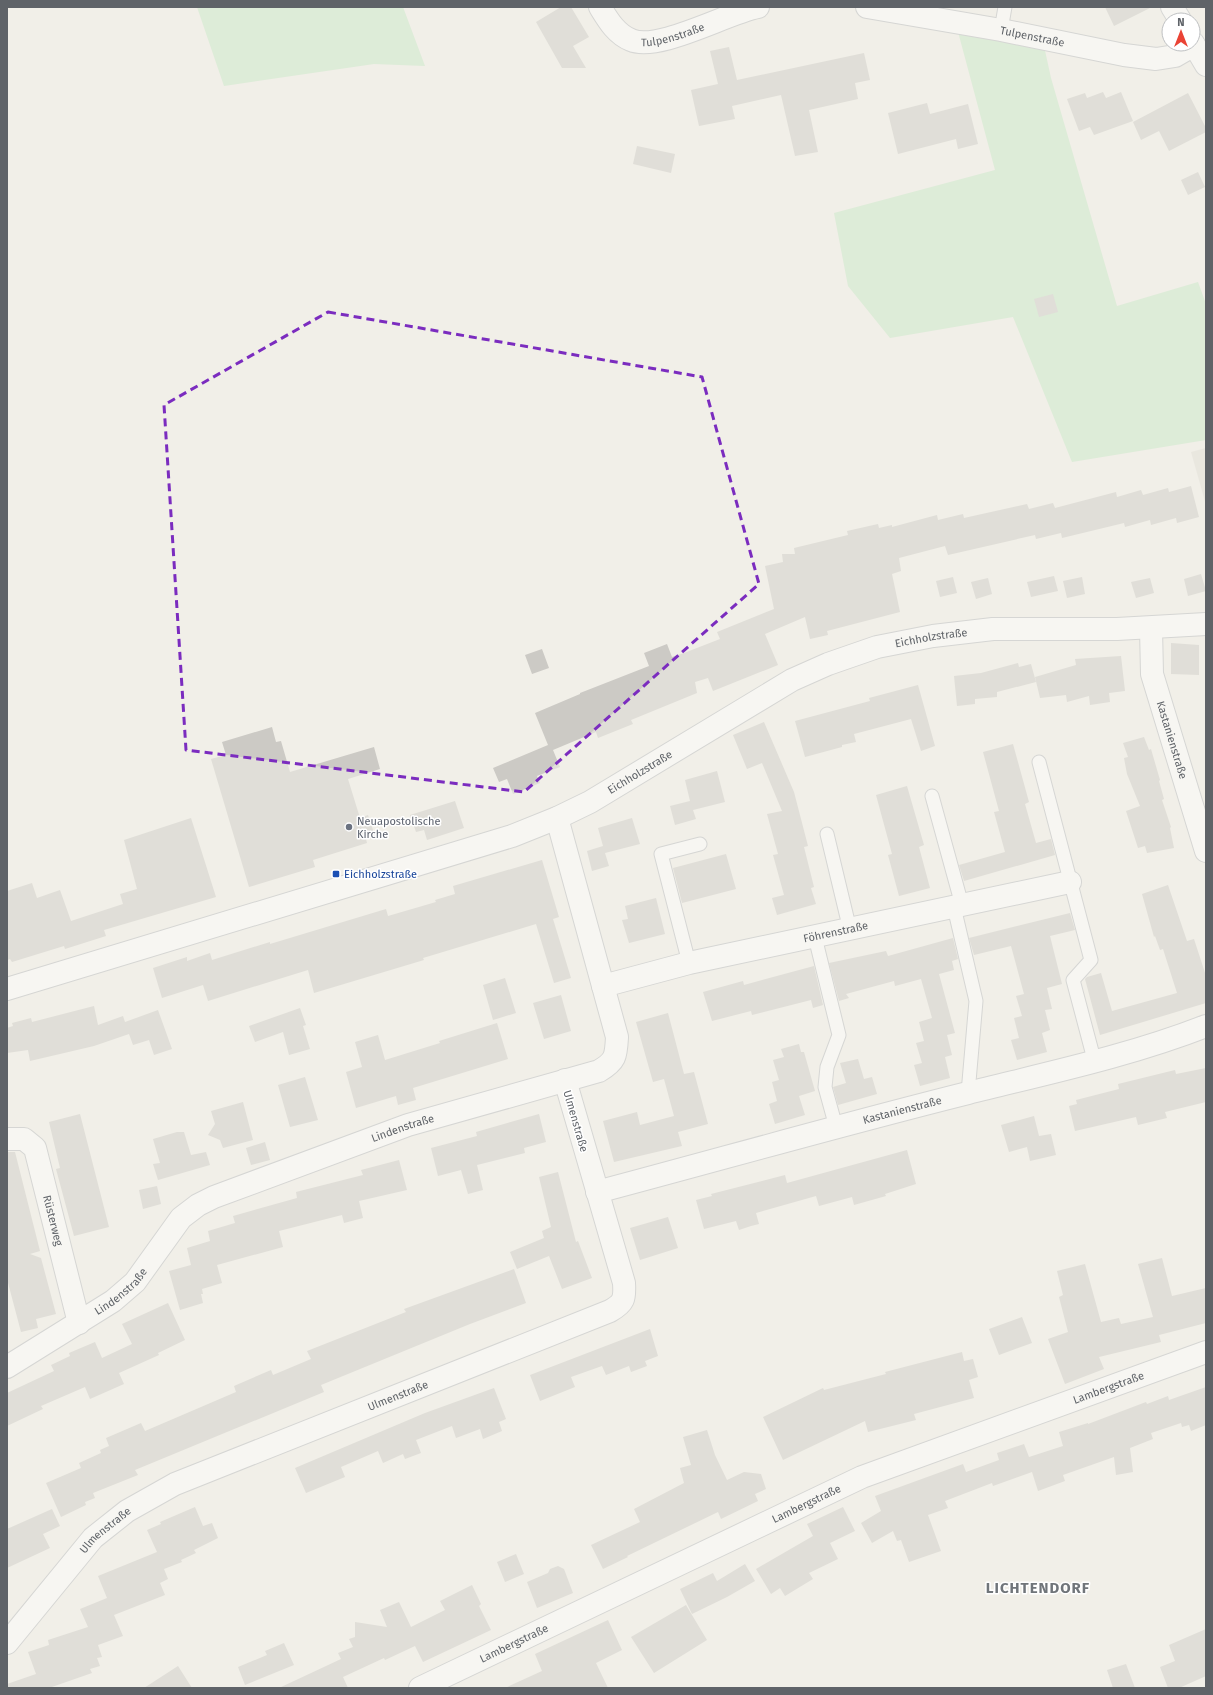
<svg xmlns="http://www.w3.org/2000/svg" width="1213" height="1695" viewBox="0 0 1213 1695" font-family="'Fira Sans',sans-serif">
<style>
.education{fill:#e1ded6}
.green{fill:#c5e8c5}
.building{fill:#cccac5}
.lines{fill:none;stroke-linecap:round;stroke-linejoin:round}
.service-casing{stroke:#b5b8bc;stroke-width:15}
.minor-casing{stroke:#b5b8bc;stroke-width:24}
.secondary-casing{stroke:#b6babf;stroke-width:24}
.service{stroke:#fff;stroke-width:13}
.minor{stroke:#fff;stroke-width:22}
.secondary{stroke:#fff;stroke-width:22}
.marked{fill:none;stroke:#7b2cbf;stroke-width:3;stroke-dasharray:8 5;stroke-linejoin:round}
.worship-dot{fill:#6b7280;stroke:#fff;stroke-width:1.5}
.transit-dot{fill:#1a4fb4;stroke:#fff;stroke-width:1.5}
.labels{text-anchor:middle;stroke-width:3;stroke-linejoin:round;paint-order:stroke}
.street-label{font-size:11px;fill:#5f6368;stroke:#fff}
.worship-label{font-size:11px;fill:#5b616d;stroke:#fff;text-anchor:start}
.transit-label{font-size:11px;fill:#164399;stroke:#fff;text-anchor:start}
.district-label{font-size:15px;font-weight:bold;letter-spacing:1px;fill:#70757a;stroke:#fff}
</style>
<rect width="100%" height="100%" fill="#f1efe8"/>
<path class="education" d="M1206 448V505L1191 452Z"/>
<path class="green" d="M197 7H403L425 66 374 64 224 86Z
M957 28 1044 46 1051 78 1117 306 1198 282 1206 304V440L1072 462 1013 317 890 338 848 286 834 213 995 170Z"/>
<path class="building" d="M561 7H571L589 37 573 46 586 68H562L536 22Z
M1105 7H1152L1114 26Z
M729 47 737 80 864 53 870 80 855 83 858 99 809 110 818 152 795 156 781 95 732 106 735 119 699 126 691 90 718 84 710 51Z
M1103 92 1106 98 1121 92 1133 121 1094 135 1090 127 1079 131 1067 99 1085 93 1087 98Z
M1188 93 1206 128V132L1169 151 1159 131 1141 140 1133 122Z
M927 103 930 114 968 104 978 144 958 149 956 139 898 154 888 113Z
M637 146 675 154 671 173 633 164Z
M1198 172 1205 187 1188 195 1181 180Z
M1053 294 1058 312 1039 317 1034 299Z
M1191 486 1199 517 1177 523 1176 518 1151 525 1150 520 1125 527 1124 523 1062 538 1061 533 1036 539 1035 535 948 555 945 546 899 558 901 571 892 574 900 612 827 631 828 635 810 639 805 617 765 634 778 665 713 691 708 678 695 682 697 693 631 720 633 724 598 738 596 732 553 750 560 767 537 776 540 783 513 794 507 779 499 782 493 768 548 745 535 713 580 694V693L649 666 644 653 667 644 672 657 684 653 720 639 717 632 774 609 765 566 783 562 782 554H795L794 548 848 535 847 531 878 524 879 528 892 525V527L937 515 938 520 963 514 964 518 1027 504 1029 509 1053 503 1055 508 1116 492 1117 497 1141 490 1143 495 1168 488 1169 492Z
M1201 574 1206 591 1188 596 1184 579Z
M1054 576 1058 591 1031 597 1027 582Z
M953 577 957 593 940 597 936 581Z
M1082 577 1085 594 1067 598 1063 581Z
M988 578 992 594 976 599 971 582Z
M1150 578 1154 593 1136 598 1131 582Z
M1171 643 1199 645V675L1171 674Z
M542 649 549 668 532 674 525 655Z
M1121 656 1125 691 1109 693 1110 702 1090 705 1089 696 1067 702 1066 695 1040 698 1035 677 1076 665 1075 659Z
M1018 663 1019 667 1031 664 1036 682 997 692V697L975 699V704L957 706 954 676 981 673Z
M918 685 935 746 921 751 911 719 854 734 856 742 842 745V747L805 757 795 721 870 701 869 698Z
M764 722 794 792 808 846 804 847 814 887 811 888 816 904 777 915 772 898 784 895 773 855 778 854 767 814 782 811 762 763 747 769 733 735Z
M272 727 276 742 281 741 290 772 374 747 380 769 348 779 360 818 368 815 375 836 366 839 367 843 313 860 315 867 249 887 211 759 226 755 222 742Z
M1144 737 1149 750 1151 749 1160 780 1159 781 1164 799 1162 800 1171 827 1170 828 1174 848 1147 853 1145 846 1138 848 1126 811 1140 806 1127 774 1124 758 1128 757 1123 743Z
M1013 744 1029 802 1025 804 1036 843 1051 839 1055 855 964 881 959 865 1005 852 994 812 999 811 983 752Z
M717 771 725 802 693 810 696 819 675 825 670 806 690 801 685 780Z
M907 786 924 845 919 847 930 888 899 896 888 855 892 854 876 795Z
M455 801 464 828 427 840 424 830 416 832 410 815Z
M191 818 216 897 104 930 106 936 65 949 64 946 12 962 10 959 7 960V891L32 883 37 898 60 890 71 921 123 904 120 894 137 889 124 840Z
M632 818 640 844 605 853 609 866 592 871 587 851 603 846 598 828Z
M726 854 736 889 682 903 673 868Z
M542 860 559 917 553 919 571 978 554 983 536 924 423 958 424 960 314 993 308 970 208 1001 203 985 162 998 153 968 187 957V961L210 953 212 960 270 942V944L386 909 388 916 436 902 435 900 455 894 453 886Z
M1168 885 1187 941 1194 939 1206 976V1003L1100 1035 1085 979 1087 977 1101 973 1112 1011 1177 993 1163 949 1160 950 1155 936 1154 937 1142 894Z
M656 898 665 934 629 943 622 920 628 919 625 906Z
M1070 913 1075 930 1050 936 1062 984 1047 988 1052 1009 1045 1010 1050 1030 1042 1033 1047 1052 1017 1060 1011 1040 1019 1038 1014 1018 1022 1016 1016 996 1024 994 1011 946 974 955 969 938Z
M953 938 958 959 952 961 954 970 939 974 955 1033 947 1035 952 1055 945 1057 950 1078 920 1086 914 1065 922 1063 916 1043 924 1041 919 1022 932 1018 921 979 895 986 894 981 846 994 849 998 839 1001 829 963 886 951 888 956Z
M814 966 823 1005 813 1008 811 1000 752 1015 751 1011 712 1021 703 992 743 981 744 985Z
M505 978 516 1013 493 1020 483 985Z
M561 995 571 1031 544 1039 533 1003Z
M94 1006 98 1025 123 1016 125 1022 158 1010 172 1049 154 1055 149 1040 133 1045 129 1034 94 1046 30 1061 28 1050 7 1053V1028L13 1026 12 1023 31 1018 32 1022Z
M300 1008 306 1025 303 1026 310 1049 289 1055 283 1032 255 1042 249 1026Z
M668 1013 684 1074 694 1072 708 1124 678 1132 682 1146 614 1162 603 1121 637 1112 640 1125 674 1116 664 1079 653 1082 636 1022Z
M497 1023 508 1059 413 1088 416 1100 398 1105 396 1096 356 1108 346 1072 362 1067 355 1042 378 1035 385 1060 440 1043 439 1041Z
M799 1044 801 1052H804L815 1091 799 1096 805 1115 775 1124 769 1104 777 1101 772 1082 779 1080 773 1060 784 1057 781 1049Z
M858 1059 864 1079 872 1077 877 1094 838 1105 833 1087 846 1083 840 1063Z
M1206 1068V1102L1165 1112 1167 1118 1138 1125 1136 1117 1075 1131 1069 1106 1077 1104 1076 1100 1119 1089 1118 1084 1175 1070 1176 1074Z
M305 1077 318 1120 290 1127 278 1085Z
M243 1102 253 1140 223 1148 220 1140 208 1135 215 1124 211 1111Z
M80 1114 109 1227 74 1236 56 1169 60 1168 49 1122Z
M539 1114 546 1142 524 1148 525 1153 477 1165 483 1190 468 1194 461 1170 438 1176 431 1148 477 1136 476 1132Z
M1034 1116 1039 1136 1051 1134 1056 1155 1030 1161 1027 1147 1009 1152 1001 1125Z
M177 1132H184L191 1155 206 1152 210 1165 158 1180 153 1164 160 1163 153 1139Z
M265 1142 270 1160 251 1165 246 1148Z
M907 1150 916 1184 885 1194 886 1196 854 1205 852 1197 819 1206 816 1196 756 1213 759 1224 751 1226 739 1230 736 1221 704 1229 696 1200 712 1196 711 1194 785 1175 787 1183Z
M7 1152H15L40 1251 30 1254 41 1258 56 1314 36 1319 38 1328 21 1332 7 1279Z
M399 1160 407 1190 359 1201 363 1218 344 1223 342 1215 279 1231 283 1247 217 1265 222 1283 202 1289 203 1294H201L203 1303 180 1310 169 1271 191 1265 187 1248 210 1241 208 1231 235 1223 233 1216 297 1198 296 1192 363 1175 361 1170Z
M558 1172 576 1242 578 1241 592 1278 562 1289 549 1256 517 1269 510 1252 544 1238 542 1231 551 1227 539 1177Z
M157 1186 161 1204 143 1209 139 1190Z
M668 1217 678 1248 640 1260 630 1228Z
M1162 1258 1172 1296 1206 1288V1323L1159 1335 1161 1342 1099 1357 1104 1369 1065 1384 1048 1339 1068 1332 1059 1297 1063 1295 1057 1271 1085 1264 1101 1322 1119 1318 1121 1324 1153 1317 1138 1264Z
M514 1269 526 1303 470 1324 321 1385 324 1392 135 1470 138 1475 93 1493 95 1498 85 1502 86 1505 61 1517 46 1483 81 1468 79 1463 101 1453 100 1450 109 1446 106 1438 141 1423 145 1431 236 1392 234 1386 271 1370 273 1375 311 1359 307 1351 406 1312 404 1309Z
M168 1303 185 1340 158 1353 159 1355 119 1373 124 1384 90 1399 85 1387 41 1406 43 1409 7 1426V1393L54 1371 51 1365 70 1356 69 1353 95 1342 102 1358 132 1344 122 1324Z
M1022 1317 1032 1343 999 1355 989 1329Z
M650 1329 658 1356 645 1361 647 1366 631 1372 629 1366 606 1375 602 1366 571 1377 575 1387 540 1401 530 1375Z
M962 1352 964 1361 973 1359 978 1377 969 1380 974 1398 914 1414 916 1420 868 1432 865 1421 783 1460 763 1417 823 1388 824 1390 886 1374 885 1372Z
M1206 1387V1425L1191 1431 1189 1425 1182 1427 1181 1423 1151 1433 1153 1439 1130 1448 1133 1472 1116 1475 1114 1457 1063 1475 1065 1481 1038 1491 1032 1472 993 1486 992 1483 945 1501 948 1508 928 1515 941 1551 909 1562 901 1540 897 1541 893 1531 872 1543 861 1523 881 1511 875 1496 963 1464 966 1472 999 1460 997 1453 1024 1444 1029 1457 1063 1446 1059 1432 1088 1423V1424L1146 1402 1147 1404 1168 1396 1169 1400Z
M494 1388 506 1419 499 1422 502 1431 483 1439 480 1429 456 1438 452 1426 416 1440 421 1453 405 1459 403 1454 383 1463 378 1451 341 1467 345 1477 306 1493 295 1468 425 1413Z
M707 1430 715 1455 727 1480 744 1472 761 1474 766 1489 755 1494 758 1501 721 1519 718 1512 627 1556 628 1557 603 1569 591 1545 640 1522 634 1509 684 1483 680 1468 691 1465 683 1437Z
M195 1507 203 1526 212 1523 218 1538 194 1550 196 1553 181 1560 182 1562 164 1569 168 1579 160 1583 165 1595 114 1615 123 1636 98 1645 102 1657 97 1658 100 1666 90 1669 92 1673 49 1688H7V1684L36 1674 28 1652 49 1645 48 1640 88 1627 80 1609 107 1598 98 1576 157 1552 147 1530 161 1524 160 1522Z
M843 1507 855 1531 830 1543 838 1559 809 1573 813 1579 785 1596 780 1588 771 1594 756 1569 813 1536 807 1524Z
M52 1509 60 1526 43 1534 50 1548 7 1568V1529Z
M516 1554 524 1574 505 1582 497 1562Z
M745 1564 755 1581 727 1597 692 1614 680 1589 713 1573 717 1581Z
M558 1566 564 1569 573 1593 537 1608 527 1582 548 1573 550 1569Z
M472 1585 481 1604 479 1606 491 1630 423 1662 415 1646 385 1660 384 1658 343 1677 348 1688H279L341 1659 338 1653 353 1647 349 1639 355 1637V1622L387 1627 380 1610 399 1602 411 1627 445 1610 440 1601Z
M686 1605 707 1640 654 1673 631 1637Z
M608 1620 622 1650 596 1663 608 1688H505L542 1671 535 1654Z
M1206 1629V1676L1179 1688H1168L1160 1667 1175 1661 1169 1645Z
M284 1643 294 1665 245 1685 238 1667 267 1655 265 1651Z
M1126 1664 1135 1688H1113L1107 1670Z
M178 1666 192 1688H144Z"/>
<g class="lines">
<defs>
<path id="service" d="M1001 30 1005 7
M1039 762 1091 960 1073 980 1095 1063
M932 796 962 905
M827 834 850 930
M954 907 976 1001 968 1093
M815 937 839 1035 827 1067 825 1087 836 1127
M689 963 661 854 700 844"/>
<g id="minor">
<path id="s1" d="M600 7C608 20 616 34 631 40 658 52 727 13 758 7"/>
<path id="s2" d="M867 7 1001 30 1124 55 1156 59 1175 56 1194 45"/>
<path id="s3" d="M1151 628 1152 674 1206 851"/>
<path id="s4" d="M603 986 689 963 1070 882"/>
<path id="s5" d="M7 989 512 836 557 818 590 802 792 680 828 664 877 647 933 636 993 629H1117L1206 624"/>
<path id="s6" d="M7 1139H24L35 1148 79 1323"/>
<path id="s7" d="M597 1192C721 1159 844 1124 968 1093 1048 1073 1129 1056 1206 1026"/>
<path id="s8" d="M7 1367 113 1301 135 1282 181 1218 198 1205 214 1197 408 1125 599 1071C616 1061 616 1056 617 1037L557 818"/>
<path id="s9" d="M7 1643 93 1538 127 1511 175 1484 610 1311C624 1303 625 1299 624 1283L565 1080"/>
<path id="s10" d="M420 1688 862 1477 1206 1352"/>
</g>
<path id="secondary" d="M1172 7 1180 20
M1193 43 1206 65"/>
</defs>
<use href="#service" class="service-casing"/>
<use href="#minor" class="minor-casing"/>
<use href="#secondary" class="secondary-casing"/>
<use href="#service" class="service"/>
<use href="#minor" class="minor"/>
<use href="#secondary" class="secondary"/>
</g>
<path d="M0 0H1213V1695H0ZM328 312 702 377 759 584 524 792 186 750 164 405Z" fill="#f1efe8" fill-opacity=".55" fill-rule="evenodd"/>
<path class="marked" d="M328 312 702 377 759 584 524 792 186 750 164 405Z"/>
<circle class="worship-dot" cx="349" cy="827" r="4"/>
<rect class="transit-dot" x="332" y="870" width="8" height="8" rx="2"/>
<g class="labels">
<g class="street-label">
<text dy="4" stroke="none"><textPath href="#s1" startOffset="89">Tulpenstraße</textPath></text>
<text dy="4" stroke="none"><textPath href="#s2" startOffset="168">Tulpenstraße</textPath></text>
<text dy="4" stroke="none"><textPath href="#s5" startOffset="995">Eichholzstraße</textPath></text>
<text dy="4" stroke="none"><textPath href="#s3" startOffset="115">Kastanienstraße</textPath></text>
<text dy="4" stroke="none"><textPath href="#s5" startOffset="671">Eichholzstraße</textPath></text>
<text dy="4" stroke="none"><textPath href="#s4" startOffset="239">Föhrenstraße</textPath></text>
<text dy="4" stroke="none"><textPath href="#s7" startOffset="316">Kastanienstraße</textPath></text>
<text transform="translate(576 1121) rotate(74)" y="4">Ulmenstraße</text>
<text dy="4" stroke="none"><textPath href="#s8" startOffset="473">Lindenstraße</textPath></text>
<text dy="4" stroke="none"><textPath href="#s6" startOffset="106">Rüsterweg</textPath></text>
<text dy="4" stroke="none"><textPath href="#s8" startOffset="137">Lindenstraße</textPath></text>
<text dy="4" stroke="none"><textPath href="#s10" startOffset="752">Lambergstraße</textPath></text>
<text dy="4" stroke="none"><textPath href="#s9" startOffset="474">Ulmenstraße</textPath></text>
<text dy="4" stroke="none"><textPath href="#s10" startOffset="428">Lambergstraße</textPath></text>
<text dy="4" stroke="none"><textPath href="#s9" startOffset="150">Ulmenstraße</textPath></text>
<text dy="4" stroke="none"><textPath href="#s10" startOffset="104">Lambergstraße</textPath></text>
</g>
<g class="worship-label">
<text x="357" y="825">Neuapostolische<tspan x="357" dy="13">Kirche</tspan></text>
</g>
<g class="transit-label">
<text x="344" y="878">Eichholzstraße</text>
</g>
<g class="district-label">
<text x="1038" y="1593">LICHTENDORF</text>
</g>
</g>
<rect width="1213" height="1695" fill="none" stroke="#5f6368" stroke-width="16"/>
<g transform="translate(1181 32)"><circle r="19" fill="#ffffff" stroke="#bfc1c3"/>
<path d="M0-3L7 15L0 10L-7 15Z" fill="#ea4335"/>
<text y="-6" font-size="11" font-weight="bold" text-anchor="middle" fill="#5f6368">N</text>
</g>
</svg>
